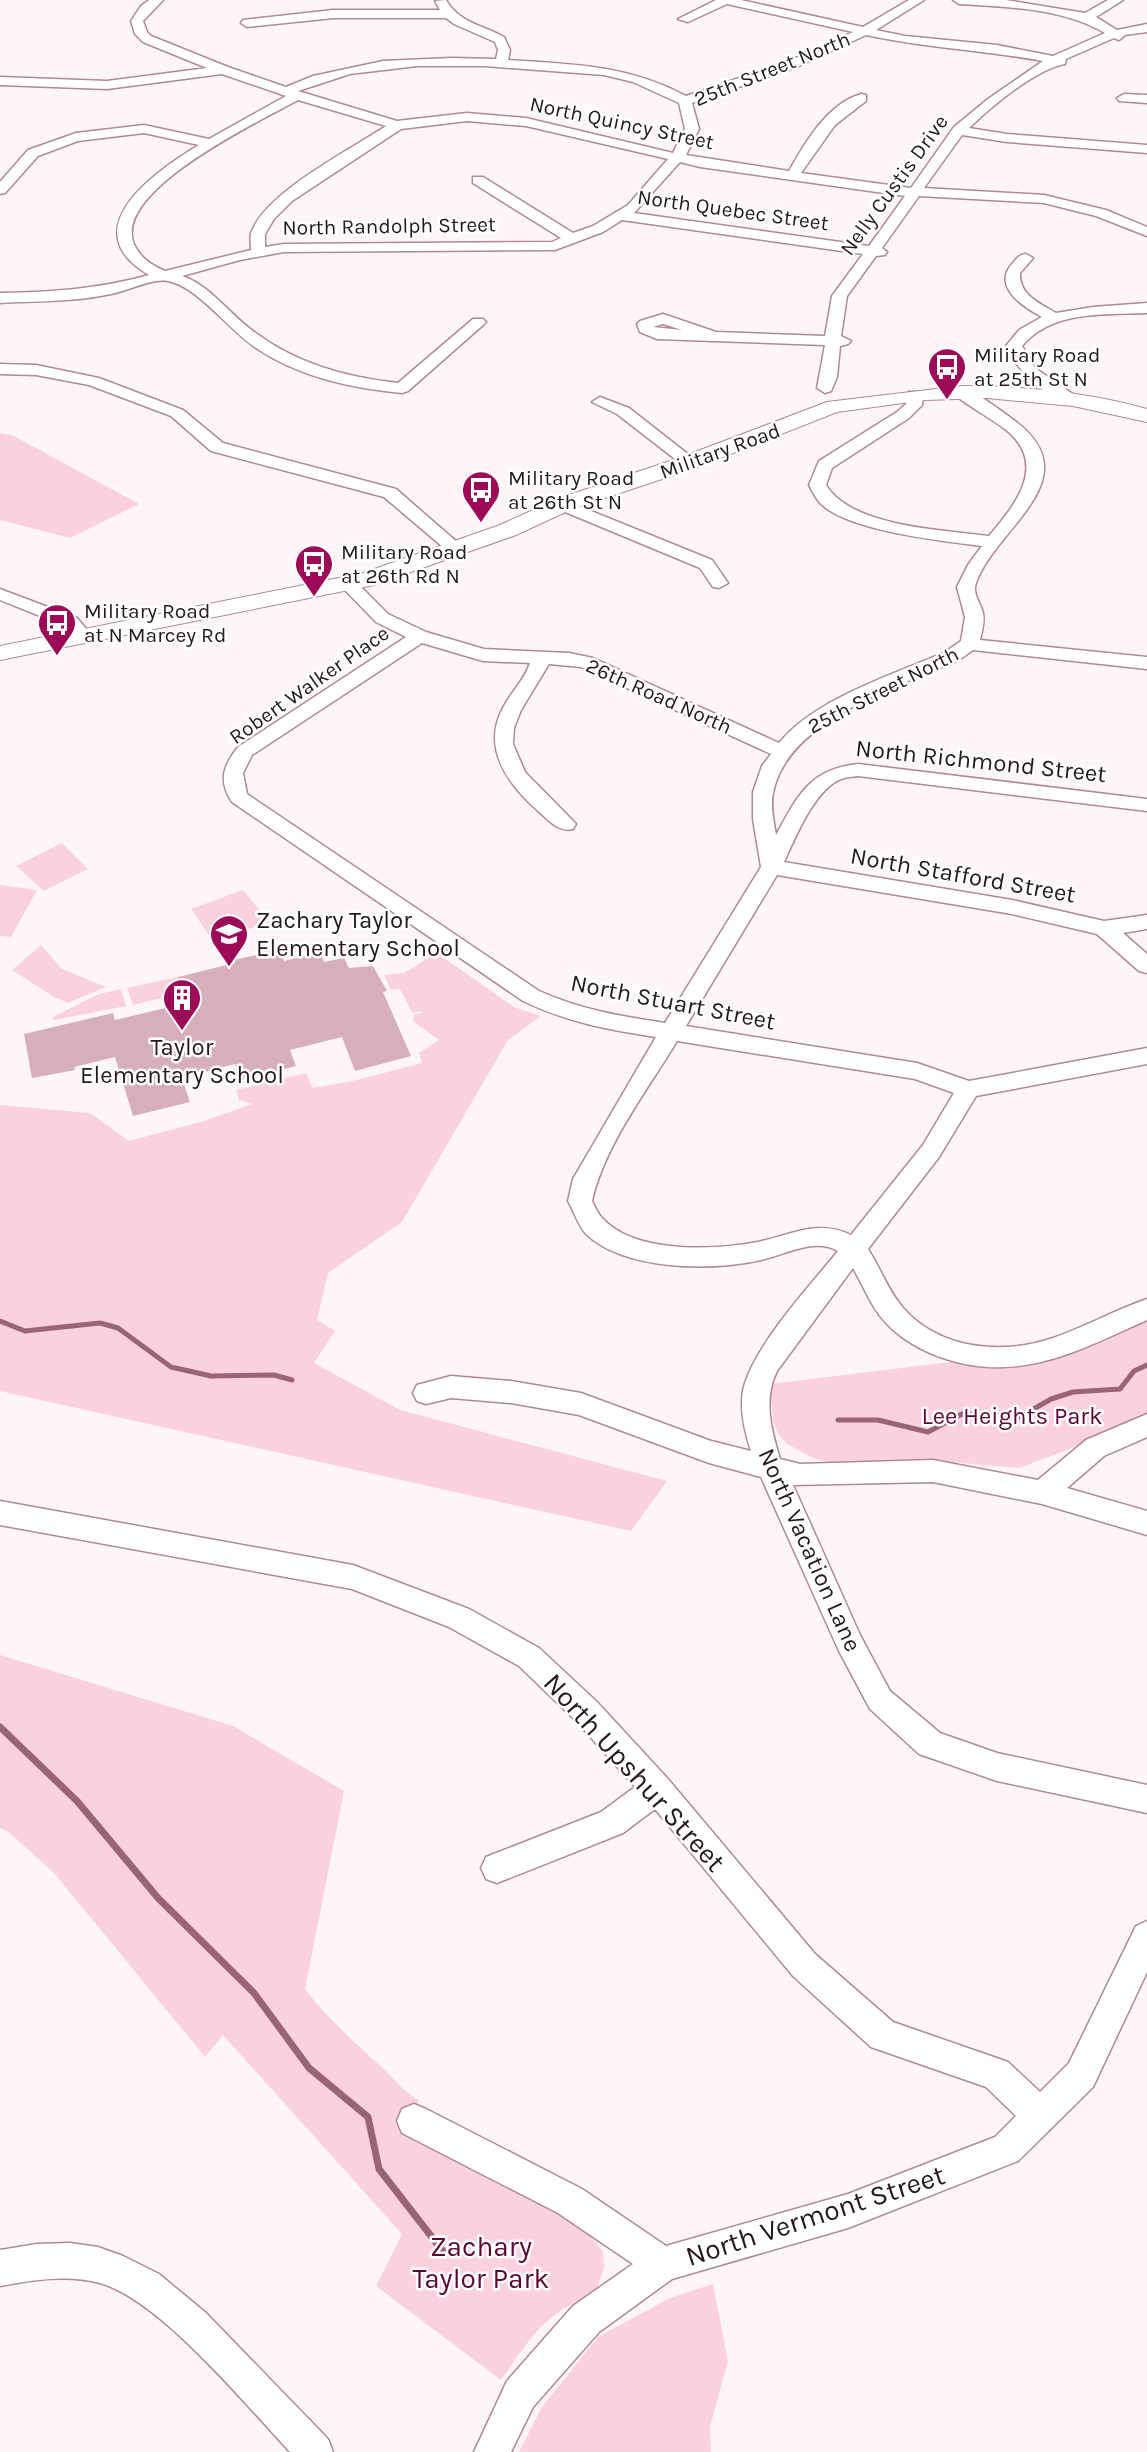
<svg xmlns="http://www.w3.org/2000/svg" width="1147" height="2452" viewBox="0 0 1147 2452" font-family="Karla,sans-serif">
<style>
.green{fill:#fbd1de}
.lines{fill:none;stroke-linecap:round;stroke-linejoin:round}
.stream-far1{stroke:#9a6477;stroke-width:5}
.stream{stroke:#9a6477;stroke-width:7}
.building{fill:#d6afbb}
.minor-casing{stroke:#af8995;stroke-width:3}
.major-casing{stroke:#af8995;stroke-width:2}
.minor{fill:#fff;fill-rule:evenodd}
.major{fill:#fff;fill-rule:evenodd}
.labels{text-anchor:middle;stroke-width:5;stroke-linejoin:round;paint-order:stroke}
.far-street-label{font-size:21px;fill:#27181d;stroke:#fff}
.far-poi-label{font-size:21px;fill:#27181d;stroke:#fff;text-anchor:start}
.street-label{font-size:24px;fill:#27181d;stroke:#fff}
.poi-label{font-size:24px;fill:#27181d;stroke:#fff;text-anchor:start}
.park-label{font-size:24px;fill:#5e0532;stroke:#fff}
.near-street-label{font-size:28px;fill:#27181d;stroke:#fff}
.near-park-label{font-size:28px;fill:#5e0532;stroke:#fff}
</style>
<rect width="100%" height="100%" fill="#fef5f8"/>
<path class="green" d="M0 433 12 435 139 504 70 538 0 520Z
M62 843 88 869 44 891 16 866Z
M0 885 37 890 11 937 0 936Z
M243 890 269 922 213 941 191 909Z
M41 945 62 969 106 987 68 1003 54 997 12 970Z
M437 953 514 1007 541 1016 508 1040 402 1222 328 1273 317 1320 335 1331 314 1363 400 1410 667 1481 631 1531 0 1391V1105L90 1113 129 1141 204 1121 252 1104 239 1100 236 1090 306 1073 313 1088 357 1080 422 1063 419 1053 439 1040 413 1021 414 1015 422 1013 421 1011 413 1013 411 1010 400 989 391 990 384 975 404 973Z
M178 977 183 991 174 993 175 995 133 1005 127 988Z
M121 989 126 1006 54 1020 53 1017 99 994Z
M1147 1318V1415L1080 1445 1019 1468 917 1459 833 1464 813 1458 787 1444 778 1434 773 1421 770 1384 951 1362 977 1366 1018 1365Z
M0 1655 233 1726 344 1791 305 1989C328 2020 358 2045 386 2071 397 2082 405 2093 419 2100L413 2122 580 2222 603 2252 604 2268 595 2295C546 2310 529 2340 501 2380L376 2286 402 2234 223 2035 205 2057 55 1874 10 1833 0 1828Z
M713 2284 728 2361 710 2427 711 2452H519L542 2407 598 2337 670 2298Z"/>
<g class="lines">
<path class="stream-far1" d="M0 1321 25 1331 100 1323 118 1328 171 1367 211 1376 274 1375 292 1380
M838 1420H878L928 1432 962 1414 1020 1417 1051 1399 1073 1392 1120 1389 1134 1371 1147 1365"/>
<path class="stream" d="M0 1727 77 1801 158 1898 254 1993 309 2068 368 2117 379 2169 445 2254"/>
</g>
<path class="building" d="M273 947 274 950 280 949 284 961 320 952 324 962 344 958 349 968 373 966 387 991 383 992 411 1056 355 1071 342 1037 290 1050 296 1066 241 1080 235 1064 182 1078 190 1102 133 1116 115 1057 74 1067 75 1070 32 1078 24 1034 113 1013 115 1020 178 1005 174 993 183 991 178 977 235 963 234 960 260 954 259 950Z"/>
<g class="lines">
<defs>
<path id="minor" d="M149 0H163L143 21 147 32 151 36 228 67 286 87 313 76 383 61 451 58 496 59 498 50 495 42 454 24 446 18H333L247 27 241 23 243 20 333 10H440L435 1 446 0C459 23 483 25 504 37L510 50 508 60C572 64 628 65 686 96L789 61 853 32 727 4 688 22 678 19 716 0H741L863 27 909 0H924L876 30 905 36 997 45 1053 56 1105 33C1063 8 1007 7 959 4L953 0H1006L1085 13 1108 0H1123L1096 17 1117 30 1147 24V32L1125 35 1119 40 1114 38 1066 59 1065 64C1036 69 992 106 969 128L1007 134 1147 145V153L1007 142 962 135 924 188 1044 195 1106 210 1147 227V236L1096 216 1044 203 919 196 882 248 887 252 885 255 876 256 847 296 841 336 851 341 848 344 840 346 837 377 831 391 825 393 817 388 825 345 657 339 640 332 637 324 640 321 663 314 716 332 825 336 832 296 863 254 622 220 603 232 555 250 284 252 240 260 182 276C209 285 227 311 249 328 293 363 344 377 398 383L473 319H483L486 322 483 325 408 391 402 393C351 388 299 377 256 348 230 331 197 286 168 281 151 278 128 291 111 294 75 302 37 301 0 303V293C52 292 99 289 149 275 72 230 154 172 199 145L144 133 78 141 38 156 5 193 0 194V182L28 150 76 133 144 125 209 139 286 96 222 74 107 89 0 85V77L107 81 207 68 143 42 135 34 131 21 141 6ZM866 35C925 48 984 50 1043 61L988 99 954 127 911 188 801 173 835 125 866 101V95L861 94C827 104 805 143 789 171L686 155 699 129 692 103 797 67ZM417 66H485L604 75 633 82 679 103 685 129 673 153 526 118 467 113 397 121 298 91 350 74ZM298 100 386 126C350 150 266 192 251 233 250 238 251 245 251 250L165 271C153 266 142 259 136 248 104 194 262 120 298 100ZM467 121 526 126 668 159 628 205 593 226 573 233 483 177H473V183L561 238 552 242 284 244 265 247V234L274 219 292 201 401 129ZM680 162 700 167 905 196 869 246 634 213ZM663 324 682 330 653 327Z
M1124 94 1147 95V103L1119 101 1117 98Z
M1026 254 1033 258 1020 273C1019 295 1039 303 1056 313L1093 307 1147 303V313C1104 315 1052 310 1022 346L1035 368 1077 397 1079 400 1077 403C1054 409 1013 366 1006 346L1019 330 1042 317C1023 307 991 286 1013 263 1017 258 1019 255 1026 254Z
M0 364 36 365 99 378 183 410 223 443 396 489 465 549 456 554 450 553 384 497 211 451 171 416 89 385 36 375 0 374Z
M961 387C975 391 1003 412 1015 421 1092 479 994 529 976 583 972 594 981 603 983 613 985 622 982 631 980 640L1147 657V669L973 650 959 660C900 686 787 720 773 793 770 806 774 822 776 835 798 795 810 769 858 764L1147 799V811L858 776C853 777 846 777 841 779 815 789 795 838 784 862L1012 900 1104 921 1147 915V929L1123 933 1147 954V973L1139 971 1097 934 1012 914 777 875 686 1026 917 1063 969 1081 1147 1048V1064L976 1096 939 1157 868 1249C881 1269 888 1291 904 1309 941 1350 1003 1355 1053 1338 1085 1327 1115 1310 1147 1299V1320C1080 1350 1021 1383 946 1359 924 1352 902 1340 886 1323 871 1307 864 1287 853 1268L777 1371C763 1400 771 1429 780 1459L800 1464 933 1460 1038 1480 1086 1440 1147 1414V1437L1104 1456 1067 1488 1147 1511V1535L1042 1504 933 1482 793 1485 860 1635 890 1691 940 1733 997 1753 1147 1785V1813L997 1781 919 1754 870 1709 839 1651 761 1477 709 1463 579 1415 511 1403 451 1398 426 1404 417 1401 413 1393 417 1385 451 1376 511 1381 581 1393 711 1441 751 1451C744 1430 738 1404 745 1383 760 1339 809 1287 838 1251 814 1237 785 1255 761 1260 712 1271 625 1271 586 1234 578 1225 574 1211 568 1201L573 1179 656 1037C609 1030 567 1022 523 1001L232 802C218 781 223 766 238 747L406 637 376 622 337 582 346 577 352 578 388 614 426 632 484 649 569 653 593 658 779 743C816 698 893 675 945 652L961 641 965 617 957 587 968 565 982 546C943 541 847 531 820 503 816 498 812 491 809 485L819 461 897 412 906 404 909 392H921L923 395 922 405 909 418 832 468 826 485C851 527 944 530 989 536 1016 504 1049 464 1005 429 989 417 971 408 955 395L953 392 955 389ZM422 643 483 661 530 663C524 681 510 693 502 710 482 749 508 784 537 810 548 819 558 833 573 829L576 824 525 772 513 744 514 728 521 710 549 664 581 667 771 754 762 766 753 792V819L761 867 665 1023C619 1016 582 1010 539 991L247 794 243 773 252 755ZM677 1041 915 1079 954 1093 923 1145 851 1235C818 1219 791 1235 758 1242 715 1250 636 1254 603 1219 598 1214 595 1207 592 1201 604 1146 648 1089 677 1041Z
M600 397 629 408 698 462 696 466H684L617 414 592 402Z
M564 500 712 560 728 583 719 588 713 587 700 568 558 509 555 505Z
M0 589 77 618 93 637 91 641H77L65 626 0 600Z
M0 1501 353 1565 469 1609 539 1648 597 1702 668 1779 815 1954 893 2022 1008 2062 1040 2092 1069 2063 1136 1926 1147 1921V1972L1093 2087 1018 2161 848 2228 672 2279 599 2332 533 2407 511 2452H474L507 2381 573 2306 633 2264 558 2213 402 2133 397 2121 402 2109 414 2104 426 2109 582 2189 666 2246 848 2194 995 2137 1016 2116 986 2087 871 2047 793 1976 655 1809 623 1833 497 1883 486 1879 481 1868 486 1857 601 1812 635 1787 577 1722 519 1666 449 1627 352 1589 0 1525Z
M70 2243 98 2247 123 2256 159 2274 206 2313 328 2439 333 2452H290C246 2405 160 2300 100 2283 68 2274 33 2280 0 2286V2250L37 2244Z"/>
<path id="major" d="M961 386C1024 386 1087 392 1147 409V422L1073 406 987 398 925 400 837 412 698 467 572 509 516 535 374 585 0 660V646L363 573 500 525 533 510 536 506 682 457 827 402Z"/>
</defs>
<use href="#minor" class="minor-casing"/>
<use href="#major" class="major-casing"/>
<use href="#minor" class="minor"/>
<use href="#major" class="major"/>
</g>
<defs>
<symbol id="bus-pin" viewBox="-11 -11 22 30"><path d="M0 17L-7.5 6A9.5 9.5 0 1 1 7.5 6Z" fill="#9d0a57" stroke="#fff"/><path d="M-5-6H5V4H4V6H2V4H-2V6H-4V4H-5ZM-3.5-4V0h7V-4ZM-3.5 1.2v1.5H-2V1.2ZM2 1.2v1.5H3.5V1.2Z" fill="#fff"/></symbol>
<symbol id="school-pin" viewBox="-11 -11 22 30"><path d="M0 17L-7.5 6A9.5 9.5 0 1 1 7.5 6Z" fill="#9d0a57" stroke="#fff"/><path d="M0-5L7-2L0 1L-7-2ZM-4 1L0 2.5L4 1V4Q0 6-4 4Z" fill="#fff"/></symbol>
<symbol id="building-pin" viewBox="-11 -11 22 30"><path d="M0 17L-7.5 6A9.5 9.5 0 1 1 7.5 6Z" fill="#9d0a57" stroke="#fff"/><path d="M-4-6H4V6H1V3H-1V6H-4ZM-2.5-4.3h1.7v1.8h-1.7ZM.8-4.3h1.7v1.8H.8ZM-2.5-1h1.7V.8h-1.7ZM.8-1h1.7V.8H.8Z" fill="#fff"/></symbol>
</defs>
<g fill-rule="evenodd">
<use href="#bus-pin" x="925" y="345" width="44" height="60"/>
<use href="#bus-pin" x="459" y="468" width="44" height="60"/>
<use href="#bus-pin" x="292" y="542" width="44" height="60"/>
<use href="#bus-pin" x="35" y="601" width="44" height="60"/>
<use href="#school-pin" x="207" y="912" width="44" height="60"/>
<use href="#building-pin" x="160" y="976" width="44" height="60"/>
</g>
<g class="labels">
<g class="far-street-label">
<text transform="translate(772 69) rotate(-22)" y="7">25th Street North</text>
<text transform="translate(622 123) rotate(12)" y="7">North Quincy Street</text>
<text transform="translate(894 185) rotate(-54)" y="7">Nelly Custis Drive</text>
<text transform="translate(733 210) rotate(8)" y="7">North Quebec Street</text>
<text transform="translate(389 226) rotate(-1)" y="7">North Randolph Street</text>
<text transform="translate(720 451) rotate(-20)" y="7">Military Road</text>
<text transform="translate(309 685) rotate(-35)" y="7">Robert Walker Place</text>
<text transform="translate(883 690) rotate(-27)" y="7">25th Street North</text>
<text transform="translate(659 696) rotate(24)" y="7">26th Road North</text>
</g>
<g class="far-poi-label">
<text x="974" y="362">Military Road<tspan x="974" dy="24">at 25th St N</tspan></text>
<text x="508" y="485">Military Road<tspan x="508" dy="24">at 26th St N</tspan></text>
<text x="341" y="559">Military Road<tspan x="341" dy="24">at 26th Rd N</tspan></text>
<text x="84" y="618">Military Road<tspan x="84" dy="24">at N Marcey Rd</tspan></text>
</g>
<g class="street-label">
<text transform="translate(981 761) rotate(6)" y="8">North Richmond Street</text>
<text transform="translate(963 875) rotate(10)" y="8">North Stafford Street</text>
<text transform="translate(673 1002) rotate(11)" y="8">North Stuart Street</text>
<text transform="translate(810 1550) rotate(66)" y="8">North Vacation Lane</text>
</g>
<g class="poi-label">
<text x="256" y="928">Zachary Taylor<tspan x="256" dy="28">Elementary School</tspan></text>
<text x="182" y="1055" text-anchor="middle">Taylor<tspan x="182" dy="28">Elementary School</tspan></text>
</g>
<g class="park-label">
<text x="1012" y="1424">Lee Heights Park</text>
</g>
<g class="near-street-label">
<text transform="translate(635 1772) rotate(48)" y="10">North Upshur Street</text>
<text transform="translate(815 2215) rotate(-18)" y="10">North Vermont Street</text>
</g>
<g class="near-park-label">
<text x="481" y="2256">Zachary<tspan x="481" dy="32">Taylor Park</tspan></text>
</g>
</g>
</svg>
